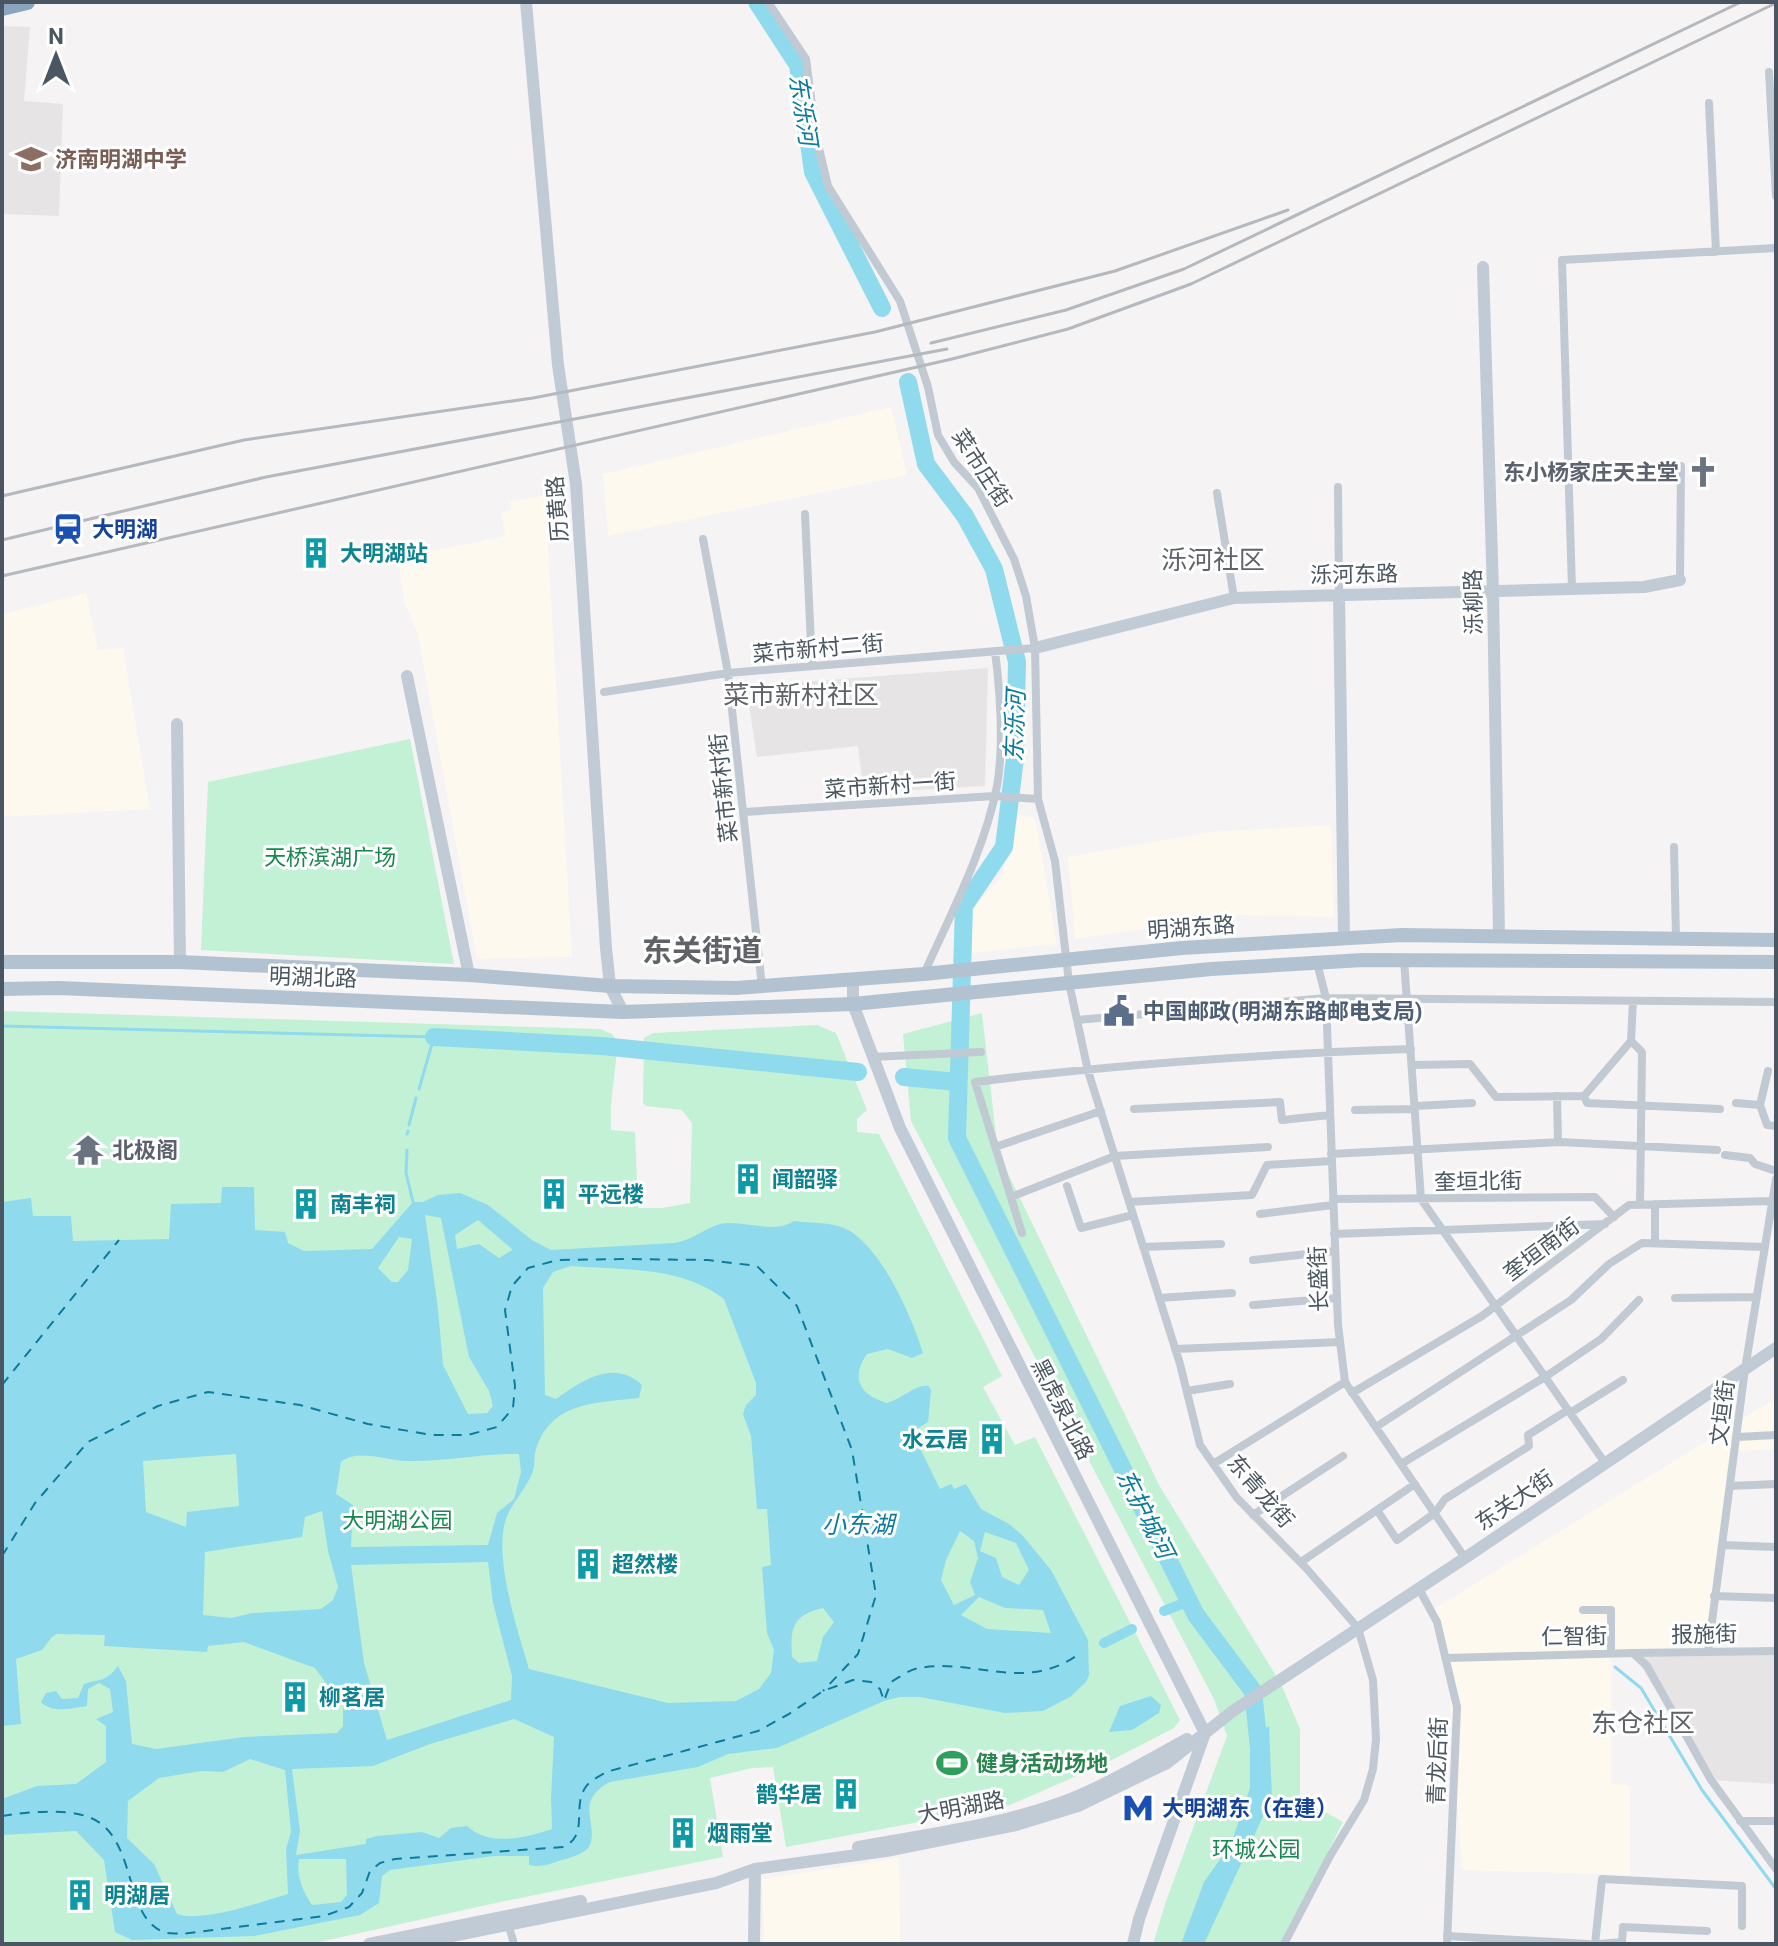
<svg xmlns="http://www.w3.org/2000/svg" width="1778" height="1946" viewBox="0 0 1778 1946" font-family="Roboto,'Noto Sans SC',sans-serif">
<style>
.commercial{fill:#fdf9ef}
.education{fill:#e6e4e5}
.green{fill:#c3f1d5}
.water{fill:#90daee;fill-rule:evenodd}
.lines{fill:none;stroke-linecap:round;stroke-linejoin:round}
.stream{stroke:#90daee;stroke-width:3}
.canal{stroke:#90daee;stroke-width:10}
.river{stroke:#90daee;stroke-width:18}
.ferry{stroke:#0c7c9b;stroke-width:2;stroke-dasharray:10 8;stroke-linecap:butt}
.street{stroke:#c1cad2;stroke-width:8}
.secondary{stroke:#c1cbd6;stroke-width:12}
.primary{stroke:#b3c2d1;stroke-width:14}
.highway{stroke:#8ba5c1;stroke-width:16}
.rail{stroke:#b5b8bd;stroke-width:3}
.labels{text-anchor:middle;stroke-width:6;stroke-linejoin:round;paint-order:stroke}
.education-label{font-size:22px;font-weight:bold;fill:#785e54;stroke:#fff;text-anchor:start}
.street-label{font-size:22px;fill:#4a5661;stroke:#fff}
.worship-label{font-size:22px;font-weight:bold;fill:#5b616d;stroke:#fff;text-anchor:end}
.transit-label{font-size:22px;font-weight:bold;fill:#164399;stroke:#fff;text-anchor:start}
.culture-label{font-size:22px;font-weight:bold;fill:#0d838f;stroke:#fff;text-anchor:start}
.park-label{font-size:22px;fill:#17864f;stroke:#fff}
.service-label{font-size:22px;font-weight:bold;fill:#4e5e75;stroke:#fff;text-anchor:start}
.leisure-label{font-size:22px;font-weight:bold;fill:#27864d;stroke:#fff;text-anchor:start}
.water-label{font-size:24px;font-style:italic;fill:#0c7c9b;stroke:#fff}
.quarter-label{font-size:26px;fill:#5f6368;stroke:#fff}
.district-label{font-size:30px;font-weight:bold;fill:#5f6368;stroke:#fff}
</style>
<rect width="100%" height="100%" fill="#f5f3f3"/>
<path class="commercial" d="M891 407 907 475 608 536 603 474Z
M545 495 572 957 477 959 418 635 404 602 398 558 505 536 501 512 511 510 510 502Z
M86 593 98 650 123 648 150 809 2 817V614Z
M1018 815 1035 818 1057 944 972 953V908L1002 877Z
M1331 825 1334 917 1239 915 1075 939 1068 857 1210 832Z
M1776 1398V1449L1735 1451 1708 1652 1611 1654V1783L1630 1786V1875L1462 1870 1447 1658 1431 1611Z
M899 1858 900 1944H764L762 1879Z"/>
<path class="education" d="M2 26 30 27 24 101 63 104 59 216 2 214Z
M988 668 985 786 864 793 858 746 757 757 746 686Z
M1776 1651V1784L1711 1780 1633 1653Z"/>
<path class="green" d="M410 739 454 964 201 950 208 782Z
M2 1011 600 1029 612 1034 618 1042 611 1105V1130L635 1132 638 1208H662L690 1203 692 1123 682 1110 646 1106 643 1103 644 1038 653 1033 817 1025 836 1033 867 1110 857 1119V1132L879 1134 1002 1376 983 1387 1015 1445 1035 1437 1180 1720 1174 1728 1106 1763 1010 1805 786 1847 773 1767 752 1768 710 1778 723 1857 500 1902 310 1944H2Z
M982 1013 998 1153 1159 1485 1281 1684 1300 1729V1798L1343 1822 1281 1944H1153L1165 1904 1227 1736 1214 1699 911 1121 903 1034Z"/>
<path class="water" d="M222 1187H254L255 1230 285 1232 288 1243 304 1251 372 1249 413 1202H423L438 1195 460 1193 488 1205 532 1240 551 1250 674 1243C693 1240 703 1229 720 1224 744 1219 773 1235 794 1221 810 1223 836 1222 850 1231 884 1253 911 1315 923 1353L912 1358 888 1349 867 1354C850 1378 860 1395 887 1403 902 1399 915 1384 929 1386L931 1391 928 1422 912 1432 940 1489 951 1484 954 1489 966 1484 981 1509 1009 1524 1023 1536 1051 1570 1088 1640 1089 1675 1086 1682 1070 1697 1043 1711 1005 1713 920 1697H900L884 1701 777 1748 728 1754 698 1767 610 1782C571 1802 602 1828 588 1848 582 1855 568 1858 559 1861 549 1864 540 1868 529 1865V1856H494L390 1870 382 1876 379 1903 360 1915 254 1936 132 1940 115 1932 104 1860 76 1831 2 1835V1799L37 1786 76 1784 106 1762V1726L96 1719 113 1712 110 1689 99 1683 88 1689 87 1706C72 1708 52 1714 41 1702L46 1693 56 1691 62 1699 78 1698 84 1684C100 1679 106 1682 118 1666L126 1681 132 1744 156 1749 244 1737 337 1733 343 1726V1706L315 1668 244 1642 208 1646 207 1652 104 1646 105 1635 57 1634 52 1637 42 1650 16 1659 21 1724 2 1726V1202L31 1198 33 1216H71L73 1241 169 1239 171 1204 221 1203ZM425 1215 441 1218 469 1357 489 1391 493 1406 487 1413 468 1414 443 1365 438 1309ZM478 1220 512 1249V1250L499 1258 479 1244 457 1249 455 1235ZM399 1237 412 1239 408 1270 398 1282H392L378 1268ZM571 1266C623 1270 681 1266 724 1299L756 1383V1395L746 1405 743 1414 751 1436 757 1509H767L771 1565 762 1567 767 1633 774 1650 771 1673 759 1689 736 1701 668 1703 529 1669C518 1631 493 1557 506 1519 512 1502 527 1488 533 1471 535 1466 534 1459 535 1453 549 1401 596 1403 639 1398L642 1385C612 1358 581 1382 556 1399L545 1395 543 1288 553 1272ZM236 1454 239 1506 187 1512 186 1527 146 1512 143 1461ZM519 1454 521 1472 514 1499 497 1513 488 1545 351 1547 353 1505 336 1494 341 1462C357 1448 388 1461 407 1461 445 1462 483 1453 519 1454ZM322 1511 328 1551 338 1587 333 1600 321 1609 252 1613 231 1618 203 1615 205 1552 302 1537 305 1517ZM960 1531 974 1541 978 1558 970 1582 975 1595 954 1605 941 1580 946 1560ZM985 1532 1016 1543 1029 1570 1019 1585 1002 1577 996 1558 980 1551ZM488 1562 493 1603 512 1676 511 1700 387 1740 364 1663 351 1565ZM979 1597 1005 1608 1043 1610 1051 1633 987 1629 961 1615ZM823 1608 834 1622 823 1637 817 1661 799 1663 792 1657C790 1627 793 1615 823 1608ZM514 1719 554 1737 551 1798 552 1829C525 1838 490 1847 467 1826L451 1828 439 1838 422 1832 377 1836 366 1839V1844L296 1855 300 1831 292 1769 373 1766 430 1744ZM250 1759 285 1770 291 1832 286 1849 288 1894C261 1902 203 1923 177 1914L154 1864 127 1838 128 1801 159 1778 201 1771 223 1772ZM299 1859H346L347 1895 341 1902 312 1905C303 1892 296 1876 299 1859Z
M1151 1696 1161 1705 1159 1713 1132 1730 1109 1732 1120 1706Z
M1269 1726 1272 1797 1204 1944H1181L1204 1882 1231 1844 1250 1788V1737Z"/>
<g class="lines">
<path class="stream" d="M2 1026 434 1037 419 1089
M409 1125 416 1098
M407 1134 408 1131
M407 1150 406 1173 413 1202
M1615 1667 1641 1688 1702 1790 1776 1889"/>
<path class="canal" d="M1164 1611 1189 1601
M1104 1643 1132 1629"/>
<path class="river" d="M757 2 798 65 813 172 882 308
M908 382 926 464 965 516 994 569 1017 662 1015 758 1004 847 964 906 957 1138 1196 1615 1253 1691 1260 1757
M434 1037 602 1046 858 1072
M904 1077 957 1082"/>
<path class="ferry" d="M2 1385 119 1240
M2 1556 35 1503 88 1442 158 1406 208 1392 300 1405 368 1424 432 1435H468L497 1427 513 1408 515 1386 505 1310 512 1286 528 1268 558 1260 622 1259 708 1260 757 1266 797 1306 852 1450 876 1595 858 1654 823 1691
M2 1816C28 1812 77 1806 100 1823 136 1849 126 1919 164 1932 169 1934 177 1933 182 1934L324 1916 349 1907 362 1893 370 1871 380 1863 395 1859 564 1847C589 1834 572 1809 585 1788 589 1781 600 1776 606 1772L758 1731 789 1714 823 1691 853 1680 871 1682 880 1689 884 1701 891 1682C900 1677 910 1669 919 1668 975 1658 1023 1692 1076 1656"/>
<path class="street" d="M768 2 806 59 816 136 828 186 900 301 928 387 938 435 954 462 978 488 1014 559 1026 596 1035 648 1038 799 1055 861 1069 983 1088 1071 1180 1364 1200 1445 1237 1498 1306 1568 1358 1628 1373 1680 1376 1739 1373 1769 1364 1800 1330 1856 1284 1944
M1769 72 1776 196
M1709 103 1716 252
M1338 487 1339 594
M1217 493 1234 598
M805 514 812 666
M703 539 728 673 762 987
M1680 580 1681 466
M1572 589 1562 260 1776 248
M604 692 728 673 1035 648
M744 812 994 796 1038 799
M1674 847 1676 938
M1404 960 1421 1199 1605 1463
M1317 963 1326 998 1338 1325 1345 1382 1465 1558
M924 974C951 913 984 852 997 786 1004 746 1000 691 995 651
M1077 1020 1326 998 1776 1002
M1631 1041 1642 1052 1640 1205
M872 1057 981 1052
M1412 1065 1470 1064 1496 1097 1584 1096 1631 1041 1633 1001
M1557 1096 1558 1142
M1584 1096 1587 1103 1720 1109
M1736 1103 1760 1105 1767 1125 1776 1126
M1760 1105 1768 1071
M1415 1106 1472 1103
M1134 1109 1280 1102 1282 1120 1330 1115
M1355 1110 1415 1109
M995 1147 1101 1111
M1331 1154 1560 1142 1717 1150
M1725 1155 1750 1158 1755 1164 1776 1171
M1067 1186 1081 1228 1133 1215
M1011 1197 1115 1156 1268 1147
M1333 1199 1595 1197 1614 1217
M1129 1202 1252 1195 1267 1165 1332 1161
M1655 1204V1243
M1260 1214 1333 1205
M1022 1233 975 1082C1119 1064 1265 1054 1411 1049
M1334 1234 1605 1224
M1143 1247 1221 1244
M1253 1260 1335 1251
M1159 1298 1232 1293
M1675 1298 1757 1297
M1253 1305 1337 1298
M1175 1349 1340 1342
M1187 1391 1230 1384
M1352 1393 1482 1316 1629 1205 1772 1201
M1570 1413 1623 1380
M1376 1427 1571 1300 1609 1264 1642 1243 1765 1247
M1737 1437 1776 1435
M1213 1464 1345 1382
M1401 1464 1545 1377 1601 1339 1639 1300
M1730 1486 1776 1484
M1377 1510 1397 1540 1435 1513 1445 1499 1529 1446 1528 1435 1568 1410
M1253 1515 1343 1456
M1722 1545 1776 1547
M1301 1562 1415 1484
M1418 1587 1437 1622 1457 1707 1447 1944
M1714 1596 1776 1598
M1583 1610H1611V1653
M1708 1652 1745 1369 1776 1179
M1633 1653 1776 1651
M1447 1658 1633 1653 1647 1666 1711 1780 1776 1869
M1740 1821H1776
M508 1923 514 1944
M1447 1936 1588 1944
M1595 1944 1602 1879 1742 1886V1926
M1598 1944 1622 1942 1623 1927 1707 1931"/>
<path class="secondary" d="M526 2 558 365 576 484 606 948 610 986 623 1012
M1483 267 1493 592 1499 936
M1339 594 1344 938
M1035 648 1234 598 1644 587 1680 580
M407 676 469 975
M177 724 180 962
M853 980V1004L900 1128 1205 1733 1139 1919 1133 1944
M858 1847C930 1834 1004 1825 1073 1798 1113 1782 1150 1759 1187 1739
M369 1944 581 1901
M413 1944 716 1883 755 1869 886 1851 1016 1825 1078 1806 1167 1763 1233 1711 1465 1558 1776 1348
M754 1944 755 1869"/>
<path class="primary" d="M2 962H180L469 975 610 986 736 988 924 974 1182 948 1402 935 1776 940
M2 989 59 988 623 1012 853 1004 1211 969 1363 960 1776 962"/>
<path class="highway" d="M2 8 27 2"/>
<path class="rail" d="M931 343 1066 310 1184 269 1741 2
M2 496 244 440 533 398 875 332 1115 271 1288 210
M2 540 266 477 947 349
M2 576 952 359 1068 329 1191 284 1776 3"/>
</g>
<defs>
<symbol id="school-bare" viewBox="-9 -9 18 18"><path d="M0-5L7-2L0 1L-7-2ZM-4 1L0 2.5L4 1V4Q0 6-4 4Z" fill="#8d6e63" stroke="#fff" stroke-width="2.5" paint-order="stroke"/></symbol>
<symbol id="church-bare" viewBox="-9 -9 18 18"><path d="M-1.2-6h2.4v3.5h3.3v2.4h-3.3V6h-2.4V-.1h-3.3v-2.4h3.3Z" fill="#6b7280" stroke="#fff" stroke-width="2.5" paint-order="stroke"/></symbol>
<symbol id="station-bare" viewBox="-9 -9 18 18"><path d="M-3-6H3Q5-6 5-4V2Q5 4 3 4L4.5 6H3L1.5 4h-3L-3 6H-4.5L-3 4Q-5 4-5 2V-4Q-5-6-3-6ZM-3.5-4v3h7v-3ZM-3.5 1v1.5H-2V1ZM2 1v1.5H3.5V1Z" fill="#1a4fb4" stroke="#fff" stroke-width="2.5" paint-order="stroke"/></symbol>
<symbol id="building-bare" viewBox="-9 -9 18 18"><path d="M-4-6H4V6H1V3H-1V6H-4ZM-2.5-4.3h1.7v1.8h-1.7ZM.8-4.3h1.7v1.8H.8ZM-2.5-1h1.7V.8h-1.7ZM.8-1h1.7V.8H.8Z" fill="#0f9aa8" stroke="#fff" stroke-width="2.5" paint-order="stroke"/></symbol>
<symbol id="civic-bare" viewBox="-9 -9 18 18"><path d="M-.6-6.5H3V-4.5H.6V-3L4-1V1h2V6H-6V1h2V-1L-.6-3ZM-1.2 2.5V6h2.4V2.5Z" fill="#5c6f8a" stroke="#fff" stroke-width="2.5" paint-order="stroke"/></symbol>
<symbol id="temple-bare" viewBox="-9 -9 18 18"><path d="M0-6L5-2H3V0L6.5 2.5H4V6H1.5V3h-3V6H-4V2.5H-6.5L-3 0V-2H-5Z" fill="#6b7280" stroke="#fff" stroke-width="2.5" paint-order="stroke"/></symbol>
<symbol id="stadium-bare" viewBox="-9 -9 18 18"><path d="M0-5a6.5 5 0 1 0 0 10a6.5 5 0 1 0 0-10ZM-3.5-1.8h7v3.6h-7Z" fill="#2e9e5b" stroke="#fff" stroke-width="2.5" paint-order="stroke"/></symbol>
<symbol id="metro-bare" viewBox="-9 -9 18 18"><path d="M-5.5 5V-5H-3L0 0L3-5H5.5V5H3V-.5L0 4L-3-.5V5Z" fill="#1a4fb4" stroke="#fff" stroke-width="2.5" paint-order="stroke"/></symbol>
</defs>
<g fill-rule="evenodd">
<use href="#school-bare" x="9" y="137" width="44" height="44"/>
<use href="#church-bare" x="1681" y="450" width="44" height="44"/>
<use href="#station-bare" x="46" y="507" width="44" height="44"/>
<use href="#building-bare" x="294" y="531" width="44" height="44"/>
<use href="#civic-bare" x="1097" y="989" width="44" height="44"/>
<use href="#temple-bare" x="66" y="1128" width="44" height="44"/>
<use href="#building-bare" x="726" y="1157" width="44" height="44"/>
<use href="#building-bare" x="532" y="1172" width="44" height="44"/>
<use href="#building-bare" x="284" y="1182" width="44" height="44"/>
<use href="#building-bare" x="970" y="1417" width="44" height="44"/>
<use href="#building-bare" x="566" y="1542" width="44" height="44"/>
<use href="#building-bare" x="273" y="1675" width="44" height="44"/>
<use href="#stadium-bare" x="930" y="1741" width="44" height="44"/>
<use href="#building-bare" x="824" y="1772" width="44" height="44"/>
<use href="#metro-bare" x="1116" y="1786" width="44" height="44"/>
<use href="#building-bare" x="661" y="1811" width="44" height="44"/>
<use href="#building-bare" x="58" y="1873" width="44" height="44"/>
</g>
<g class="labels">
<g class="education-label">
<text x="55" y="167">济南明湖中学</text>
</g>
<g class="street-label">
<text transform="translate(982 468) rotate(57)" y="8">菜市庄街</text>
<text transform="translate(557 509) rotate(-95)" y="8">历黄路</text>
<text transform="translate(1354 574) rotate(-1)" y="8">泺河东路</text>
<text transform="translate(1473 602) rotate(-91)" y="8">泺柳路</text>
<text transform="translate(818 648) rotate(-5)" y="8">菜市新村二街</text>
<text transform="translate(890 785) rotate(-4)" y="8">菜市新村一街</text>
<text transform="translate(723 788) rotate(-96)" y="8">菜市新村街</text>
<text transform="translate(1191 927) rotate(-4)" y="8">明湖东路</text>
<text transform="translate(313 977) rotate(2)" y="8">明湖北路</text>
<text transform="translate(1478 1181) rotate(-1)" y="8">奎垣北街</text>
<text transform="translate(1541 1249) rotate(-37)" y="8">奎垣南街</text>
<text transform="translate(1318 1279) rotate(-92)" y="8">长盛街</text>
<text transform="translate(1063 1409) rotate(63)" y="8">黑虎泉北路</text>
<text transform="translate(1722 1413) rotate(-83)" y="8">文垣街</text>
<text transform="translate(1261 1491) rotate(49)" y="8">东青龙街</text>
<text transform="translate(1514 1500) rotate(-34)" y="8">东关大街</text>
<text transform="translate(1704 1634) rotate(-1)" y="8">报施街</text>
<text transform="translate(1574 1636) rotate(-1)" y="8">仁智街</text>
<text transform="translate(1437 1761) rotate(-88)" y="8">青龙后街</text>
<text transform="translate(961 1807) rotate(-11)" y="8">大明湖路</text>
</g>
<g class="worship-label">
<text x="1679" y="480">东小杨家庄天主堂</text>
<text x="112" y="1158" text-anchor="start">北极阁</text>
</g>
<g class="transit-label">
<text x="92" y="537">大明湖</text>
<text x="1162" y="1816">大明湖东（在建）</text>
</g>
<g class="culture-label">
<text x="340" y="561">大明湖站</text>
<text x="772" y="1187">闻韶驿</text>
<text x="578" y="1202">平远楼</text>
<text x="330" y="1212">南丰祠</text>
<text x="968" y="1447" text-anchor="end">水云居</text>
<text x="612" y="1572">超然楼</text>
<text x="319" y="1705">柳茗居</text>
<text x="822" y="1802" text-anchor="end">鹊华居</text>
<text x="707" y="1841">烟雨堂</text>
<text x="104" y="1903">明湖居</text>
</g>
<g class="park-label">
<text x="330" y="865">天桥滨湖广场</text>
<text x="397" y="1528">大明湖公园</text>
<text x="1256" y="1857">环城公园</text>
</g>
<g class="service-label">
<text x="1143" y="1019">中国邮政(明湖东路邮电支局)</text>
</g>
<g class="leisure-label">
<text x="976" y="1771">健身活动场地</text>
</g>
<g class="water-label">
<text transform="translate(803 110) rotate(81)" y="8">东泺河</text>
<text transform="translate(1015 726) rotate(-88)" y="8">东泺河</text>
<text transform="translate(1145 1514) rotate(63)" y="8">东护城河</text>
<text x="858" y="1533">小东湖</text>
</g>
<g class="quarter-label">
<text x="1213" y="569">泺河社区</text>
<text x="801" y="704">菜市新村社区</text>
<text x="1643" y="1732">东仓社区</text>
</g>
<g class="district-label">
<text x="702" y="961">东关街道</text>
</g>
</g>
<rect width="1778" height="1946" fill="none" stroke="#4a5661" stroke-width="8"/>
<g transform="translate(56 56)" stroke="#ffffff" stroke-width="6" paint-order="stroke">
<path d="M0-6L14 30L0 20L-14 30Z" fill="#4a5661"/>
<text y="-12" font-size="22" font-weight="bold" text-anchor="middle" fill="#4a5661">N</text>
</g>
</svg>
